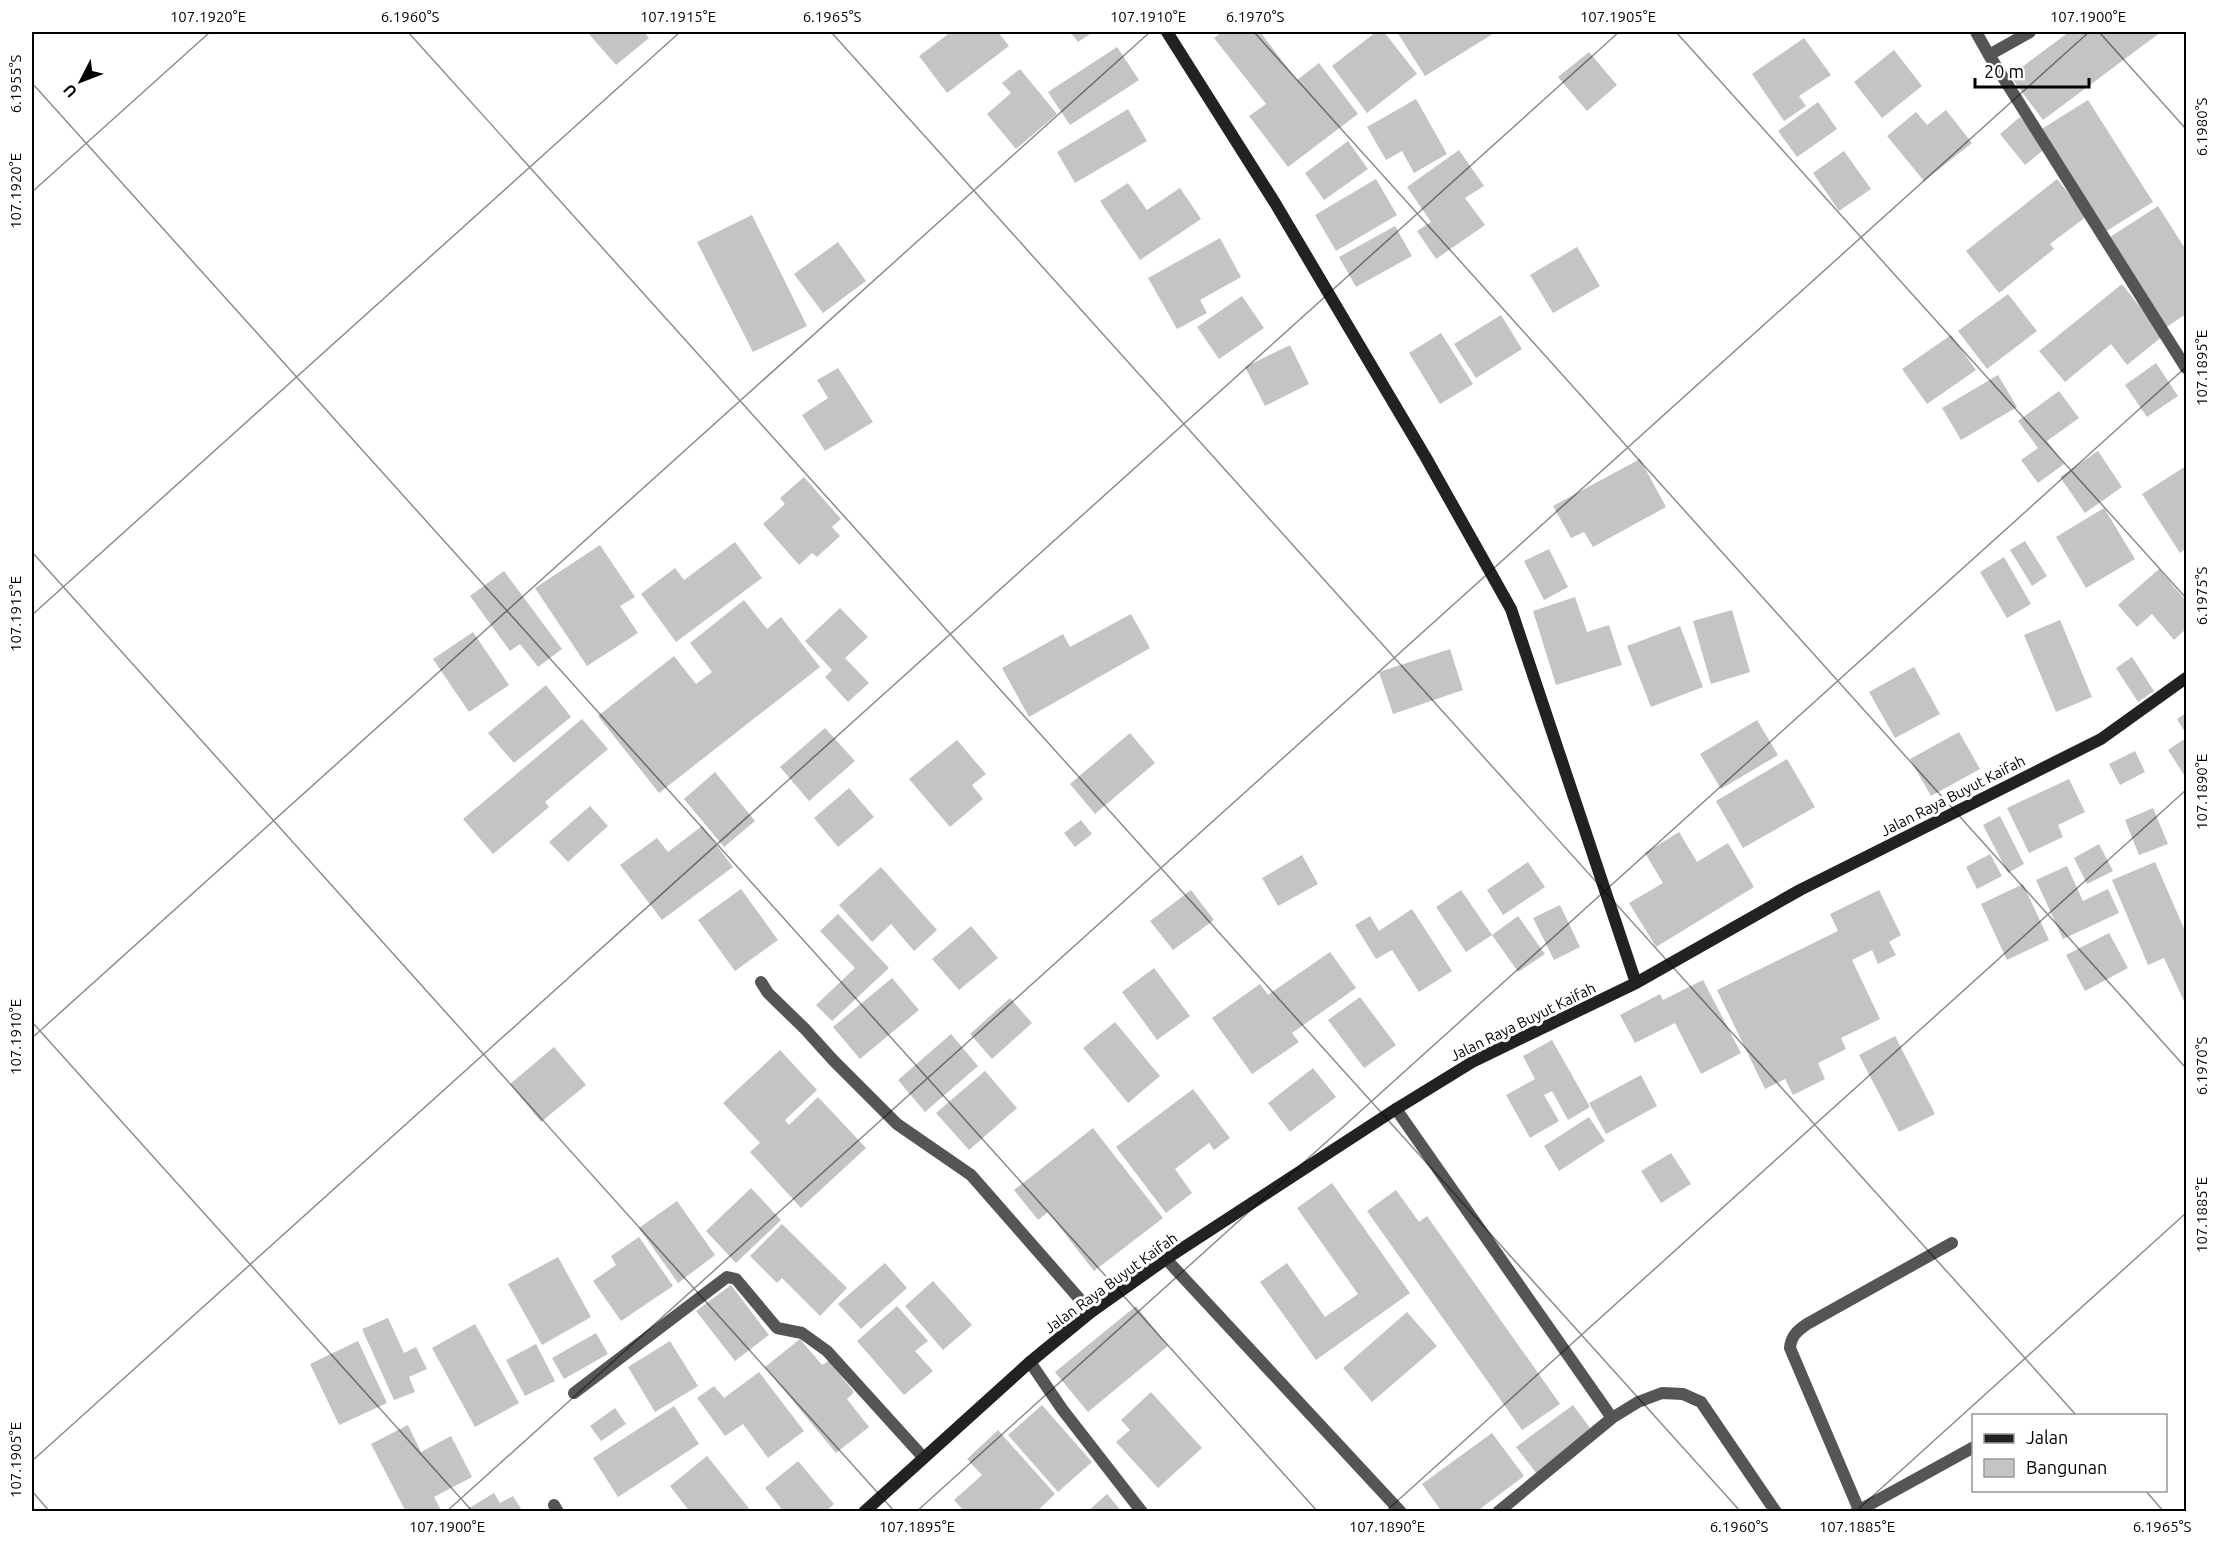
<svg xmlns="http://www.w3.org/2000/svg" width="2218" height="1543" viewBox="0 0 2218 1543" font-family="Ubuntu,sans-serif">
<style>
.building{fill:#c4c4c4}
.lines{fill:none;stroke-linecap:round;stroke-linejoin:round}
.lane{stroke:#555;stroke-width:12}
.street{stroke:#555;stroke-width:12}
.secondary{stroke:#222;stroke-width:12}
.ticks{fill:none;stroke:#000;stroke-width:1.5;stroke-opacity:0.45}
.labels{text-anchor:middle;stroke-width:6;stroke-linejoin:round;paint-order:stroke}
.street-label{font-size:15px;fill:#000;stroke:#fff}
.neatline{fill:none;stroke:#000;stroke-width:2}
.ticks-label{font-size:15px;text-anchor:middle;fill:#000}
</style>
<rect width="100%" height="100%" fill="#fff"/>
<path class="building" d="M590 32H644L649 38 616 65 588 33Z
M951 32H998L1009 46 947 93 919 56Z
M1070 32H1093L1078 42Z
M1222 32H1260L1297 80 1319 63 1358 114 1288 167 1249 116 1266 104 1214 38Z
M1376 32H1384L1417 74 1367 113 1332 66Z
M1397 32H1496L1425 76Z
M2069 32H2161L2043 120 2010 76Z
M1804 38 1831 75 1799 96 1806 106 1784 121 1752 74Z
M1117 47 1139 80 1070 125 1048 92Z
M1894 50 1922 86 1882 118 1854 82Z
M1589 52 1617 85 1587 111 1558 77Z
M1020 69 1057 114 1016 149 987 114 1011 93 1002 83Z
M1416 99 1447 154 1414 173 1402 151 1386 160 1367 127Z
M2088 100 2153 202 2105 232 2040 130Z
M1818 102 1837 129 1797 157 1778 131Z
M1128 109 1147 141 1075 183 1057 152Z
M1946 110 1972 143 1924 181 1887 136 1916 112 1927 125Z
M2020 117 2046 148 2025 165 2000 134Z
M1348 141 1368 169 1324 200 1305 173Z
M1459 150 1484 186 1465 198 1485 225 1436 259 1417 231 1431 222 1407 187Z
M1844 151 1871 189 1839 211 1813 173Z
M1376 179 1397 215 1336 251 1315 215Z
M2057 179 2087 216 2050 244 2054 249 1999 293 1966 251Z
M1128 183 1147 210 1180 188 1201 219 1140 260 1100 201Z
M2158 206 2186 250V314L2165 328 2107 239Z
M752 215 807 326 753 352 697 242Z
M1395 226 1412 256 1356 287 1339 257Z
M1220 238 1241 277 1200 300 1207 313 1177 329 1148 278Z
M838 242 866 281 823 313 794 274Z
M1577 247 1600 286 1553 313 1530 275Z
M2122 284 2163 336 2127 365 2111 344 2065 382 2039 351Z
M2008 294 2037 331 1987 369 1958 331Z
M1242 296 1264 328 1219 359 1197 327Z
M1501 315 1522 349 1476 378 1454 344Z
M1441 333 1473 384 1440 404 1409 353Z
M1951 335 1976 370 1927 404 1902 369Z
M1290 345 1309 384 1265 406 1245 367Z
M2156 363 2178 396 2147 417 2125 385Z
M838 368 873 422 825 451 802 415 828 398 817 380Z
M1998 375 2017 407 1961 440 1942 408Z
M2059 391 2079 418 2047 441 2064 464 2038 483 2021 460 2038 448 2018 421Z
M2098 451 2122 487 2085 513 2060 477Z
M1640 459 1666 507 1593 547 1584 532 1571 538 1553 506Z
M2186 466V548L2180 553 2142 494Z
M804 477 841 519 832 527 840 536 817 557 812 553 799 565 763 524 785 504 780 498Z
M2104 508 2135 559 2086 588 2056 537Z
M2025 541 2047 576 2032 586 2010 550Z
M735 542 762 578 676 642 641 594 675 568 684 580Z
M600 545 635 597 620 606 638 633 587 666 535 588Z
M1549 549 1568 587 1544 600 1524 561Z
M2004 557 2031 604 2007 618 1980 572Z
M2159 569 2186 601V629L2174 640 2152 614 2137 627 2118 605Z
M504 571 562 649 538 667 520 644 510 651 470 596Z
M1575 597 1587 632 1609 625 1622 665 1556 685 1533 611Z
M744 600 767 629 781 617 820 667 659 793 598 716 674 656 696 684 712 672 690 643Z
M840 608 868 637 845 658 869 683 848 702 825 677 832 670 805 641Z
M1732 610 1750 672 1711 684 1693 621Z
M1131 614 1150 648 1029 717 1002 668 1063 634 1070 647Z
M2060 620 2092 697 2056 712 2024 635Z
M1680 626 1703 687 1651 707 1627 646Z
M473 632 509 685 469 712 433 659Z
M1450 649 1463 690 1393 714 1379 672Z
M2132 657 2154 691 2138 702 2116 668Z
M1914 667 1940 714 1895 738 1869 692Z
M546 685 571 717 514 763 488 733Z
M2186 713V734L2177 719Z
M582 719 608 749 545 802 549 807 493 854 463 819Z
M1757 720 1778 755 1721 789 1700 754Z
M825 728 855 761 809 801 780 767Z
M1959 732 1980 769 1931 796 1910 759Z
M1130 733 1155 763 1095 814 1070 784Z
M2186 738V778L2168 750Z
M957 740 986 774 972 785 983 799 950 827 909 779Z
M2135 751 2145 772 2120 785 2109 764Z
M1787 759 1815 807 1743 848 1716 801Z
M715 772 755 821 724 847 684 799Z
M2069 779 2085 812 2058 825 2063 837 2029 853 2007 808Z
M849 788 874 817 838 847 814 818Z
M590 806 608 826 568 862 549 842Z
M2153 808 2168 844 2139 855 2125 820Z
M2000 816 2024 864 2008 873 1983 825Z
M1081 820 1092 834 1075 847 1064 833Z
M702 826 733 867 662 920 620 865 657 838 668 852Z
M1679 832 1697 862 1728 843 1754 887 1656 947 1629 903 1663 883 1645 853Z
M2099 844 2113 871 2087 884 2074 858Z
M1990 854 2002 876 1977 889 1966 867Z
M1302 855 1318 884 1278 906 1262 878Z
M1528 862 1545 887 1503 915 1487 890Z
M2155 862 2186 933V999L2184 1001 2164 958 2148 965 2112 880Z
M2067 866 2083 901 2108 889 2119 913 2063 939 2036 880Z
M881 867 937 930 914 951 891 924 872 942 839 905Z
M2023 884 2049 940 2007 960 1981 904Z
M741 889 778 940 735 971 698 920Z
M1191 890 1214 920 1173 950 1150 921Z
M1461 890 1492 935 1466 952 1436 907Z
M1879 890 1901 935 1889 942 1896 955 1878 964 1872 950 1852 960 1880 1019 1841 1038 1846 1049 1818 1063 1825 1079 1793 1095 1785 1079 1765 1089 1717 990 1838 931 1830 914Z
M1560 905 1580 947 1554 960 1533 918Z
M1412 909 1452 971 1419 992 1392 950 1376 959 1355 925 1370 916 1379 931Z
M838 914 889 968 832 1021 816 1005 855 968 820 931Z
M1518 916 1545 954 1518 972 1492 935Z
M971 926 998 958 959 990 932 959Z
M2109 933 2128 968 2085 991 2066 955Z
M1330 952 1356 988 1292 1033 1299 1042 1252 1074 1212 1018 1260 984 1268 995Z
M1154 968 1190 1016 1157 1040 1122 992Z
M892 978 919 1010 860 1059 833 1027Z
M1703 980 1741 1053 1701 1074 1675 1023 1635 1043 1620 1015 1660 994 1663 1000Z
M1360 997 1396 1045 1364 1068 1328 1020Z
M1010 998 1032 1023 992 1059 970 1034Z
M1115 1022 1160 1076 1128 1103 1083 1048Z
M951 1034 978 1066 925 1112 898 1080Z
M1895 1036 1935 1114 1899 1132 1859 1055Z
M1552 1040 1590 1107 1568 1120 1552 1091 1544 1095 1559 1121 1530 1138 1506 1095 1535 1079 1523 1056Z
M554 1047 586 1085 541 1122 510 1084Z
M780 1050 817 1090 785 1120 789 1125 818 1097 866 1148 801 1208 750 1152 760 1143 723 1103Z
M1313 1068 1336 1097 1290 1132 1268 1103Z
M985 1071 1017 1108 969 1150 936 1113Z
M1641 1075 1657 1106 1606 1134 1589 1103Z
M1193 1089 1230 1138 1214 1150 1209 1143 1175 1169 1192 1193 1166 1213 1116 1147Z
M1589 1117 1605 1141 1559 1171 1544 1146Z
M1093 1128 1163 1218 1094 1271 1048 1212 1038 1220 1014 1190Z
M1671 1153 1691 1184 1661 1203 1641 1171Z
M1332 1183 1410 1293 1316 1360 1260 1282 1287 1263 1325 1317 1358 1294 1297 1208Z
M751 1188 781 1220 736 1263 706 1231Z
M1396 1190 1419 1222 1427 1216 1560 1404 1522 1430 1367 1211Z
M677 1201 715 1255 678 1283 639 1228Z
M782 1224 847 1288 820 1316 782 1278 777 1283 750 1256Z
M639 1237 673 1286 621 1321 593 1281 616 1265 611 1256Z
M558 1257 591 1317 542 1345 508 1284Z
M885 1263 907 1288 861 1329 838 1304Z
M933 1281 972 1325 943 1350 905 1306Z
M731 1285 769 1335 735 1361 696 1311Z
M897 1306 928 1341 915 1351 933 1371 904 1395 857 1341Z
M1136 1306 1168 1346 1088 1412 1055 1372Z
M1407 1312 1437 1346 1372 1402 1343 1368Z
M388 1318 404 1353 416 1347 427 1369 409 1377 415 1392 394 1400 362 1329Z
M475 1324 519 1403 475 1427 432 1348Z
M596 1333 608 1354 564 1379 552 1358Z
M800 1339 822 1365 829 1361 854 1392 847 1399 869 1427 836 1453 765 1367Z
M358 1341 387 1403 339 1425 310 1364Z
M670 1341 698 1386 655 1412 628 1367Z
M536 1344 555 1381 525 1396 506 1360Z
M759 1372 804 1431 768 1458 743 1424 725 1436 697 1398 714 1386 724 1398Z
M1151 1392 1202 1448 1158 1488 1116 1442 1130 1430 1121 1420Z
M1042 1405 1092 1462 1058 1492 1008 1435Z
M1573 1405 1593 1432 1537 1474 1516 1447Z
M674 1406 699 1444 618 1497 593 1458Z
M615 1408 626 1424 601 1441 590 1426Z
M408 1425 421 1452 451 1436 472 1477 434 1497 442 1512H406L371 1444Z
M998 1430 1055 1494 1036 1512H965L954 1500 982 1475 967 1459Z
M1492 1433 1524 1476 1476 1512H1442L1422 1484Z
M707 1456 752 1512H690L670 1486Z
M798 1461 834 1504 825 1512H784L765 1488Z
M494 1493 500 1503 513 1496 523 1512H467L466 1510Z
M1107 1494 1122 1512H1087Z"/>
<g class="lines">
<path class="lane" d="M1976 32 1989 55 2186 368"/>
<path class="street" d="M1989 55 2030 32
M761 982 768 993 805 1029 833 1060 897 1124 971 1175 1091 1312
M1396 1109 1612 1418
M1166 1259 1401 1512
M1030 1362 1062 1409 1142 1512
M574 1393 727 1277 736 1279 777 1328 802 1333 827 1351 923 1457
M554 1505 558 1512
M1859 1510 1790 1348C1791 1336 1797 1331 1807 1324L1952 1243
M1498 1512 1612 1418 1638 1402 1662 1393 1683 1394 1701 1402 1776 1512
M1856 1512 1974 1447"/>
<path class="secondary" d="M1167 32 1275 203 1425 456 1511 609 1636 983
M864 1512 1030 1362 1091 1312 1166 1259 1396 1109 1474 1061 1636 983 1800 890 2101 739 2186 678"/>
</g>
<path class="ticks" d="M408 32 1741 1512M831 32 2077 1416M1254 32 2186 1068M1676 32 2186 598M2099 32 2186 129M32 83 1318 1512M32 192 210 32M32 552 895 1512M32 615 680 32M32 1022 473 1512M32 1038 1150 32M32 1461 1619 32M2145 1490 2164 1512M32 1491 50 1512M446 1512 2089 32M916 1512 2186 367M1385 1512 2186 790M1855 1512 2186 1213"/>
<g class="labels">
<g class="street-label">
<text transform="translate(1953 796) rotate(-27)" y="5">Jalan Raya Buyut Kaifah</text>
<text transform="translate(1523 1022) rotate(-26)" y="5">Jalan Raya Buyut Kaifah</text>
<text transform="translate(1111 1283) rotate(-36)" y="5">Jalan Raya Buyut Kaifah</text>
</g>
</g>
<rect width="2218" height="1543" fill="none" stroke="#ffffff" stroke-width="66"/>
<rect x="1972" y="1414" width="195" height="78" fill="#ffffff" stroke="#999999" stroke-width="1.5"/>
<rect x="1984" y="1434" width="30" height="9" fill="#222222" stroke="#999999" stroke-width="1.5"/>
<text x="2026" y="1444" font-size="18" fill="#000000">Jalan</text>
<rect x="1984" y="1459" width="30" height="18" fill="#c4c4c4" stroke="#999999" stroke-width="1.5"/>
<text x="2026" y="1474" font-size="18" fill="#000000">Bangunan</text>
<g transform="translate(81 81) rotate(228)" stroke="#ffffff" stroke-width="4.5" paint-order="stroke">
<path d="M0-4.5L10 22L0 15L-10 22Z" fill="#000000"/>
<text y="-9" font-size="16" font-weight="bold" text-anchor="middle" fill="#000000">U</text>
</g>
<path d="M1975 78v9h114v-9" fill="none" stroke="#000000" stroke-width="3"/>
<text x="1984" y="78" font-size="18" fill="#000000" stroke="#ffffff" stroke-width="4.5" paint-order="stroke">20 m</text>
<rect x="33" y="33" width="2152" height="1477" class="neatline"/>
<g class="ticks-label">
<text x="208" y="22">107.1920°E</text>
<text x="410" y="22">6.1960°S</text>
<text x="678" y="22">107.1915°E</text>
<text x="832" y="22">6.1965°S</text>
<text x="1148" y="22">107.1910°E</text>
<text x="1255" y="22">6.1970°S</text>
<text x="1618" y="22">107.1905°E</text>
<text x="2088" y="22">107.1900°E</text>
<text transform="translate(16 84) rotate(-90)" y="5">6.1955°S</text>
<text transform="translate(2202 127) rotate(-90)" y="5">6.1980°S</text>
<text transform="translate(16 191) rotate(-90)" y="5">107.1920°E</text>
<text transform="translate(2202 368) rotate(-90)" y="5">107.1895°E</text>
<text transform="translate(2202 596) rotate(-90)" y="5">6.1975°S</text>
<text transform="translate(16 614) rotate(-90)" y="5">107.1915°E</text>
<text transform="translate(2202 792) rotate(-90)" y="5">107.1890°E</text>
<text transform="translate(16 1037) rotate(-90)" y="5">107.1910°E</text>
<text transform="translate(2202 1066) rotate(-90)" y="5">6.1970°S</text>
<text transform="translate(2202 1215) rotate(-90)" y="5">107.1885°E</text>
<text transform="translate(16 1460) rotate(-90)" y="5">107.1905°E</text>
<text x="447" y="1532">107.1900°E</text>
<text x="917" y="1532">107.1895°E</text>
<text x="1387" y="1532">107.1890°E</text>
<text x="1739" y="1532">6.1960°S</text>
<text x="1857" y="1532">107.1885°E</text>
<text x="2162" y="1532">6.1965°S</text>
</g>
</svg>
